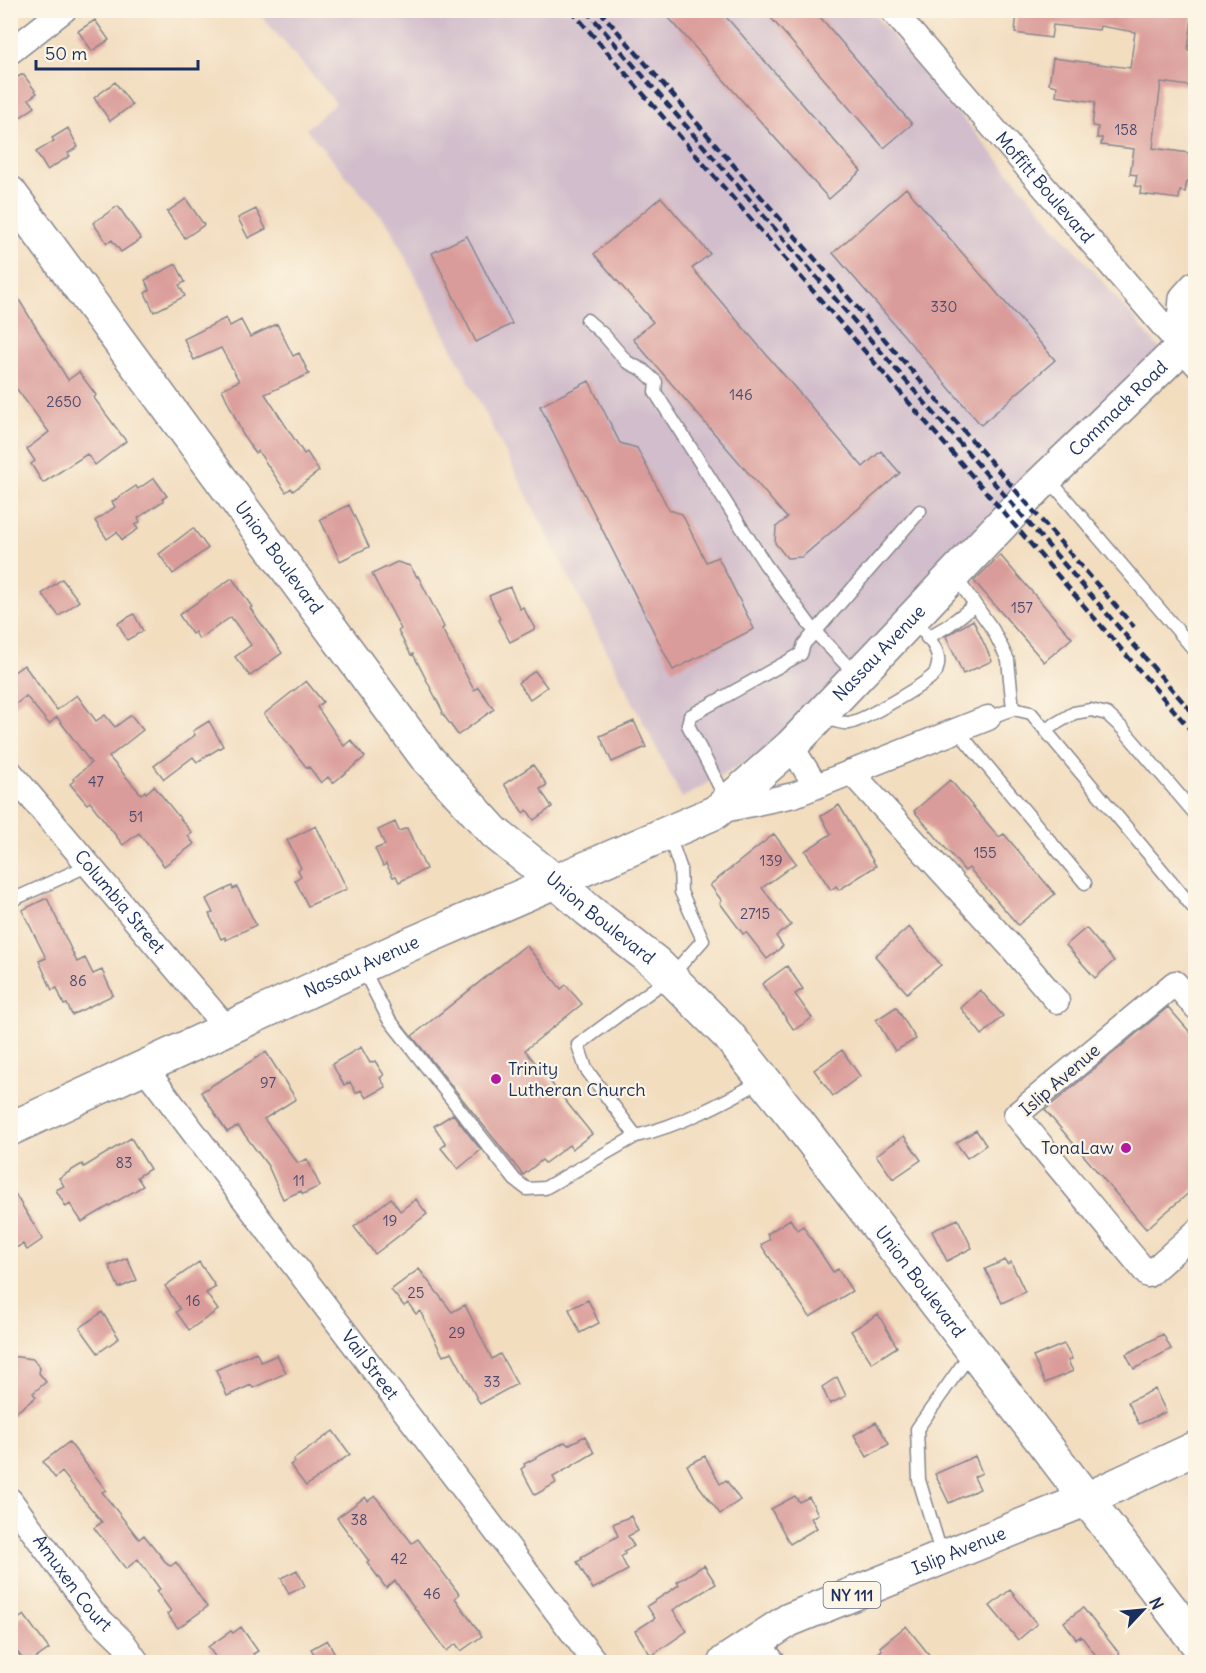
<svg xmlns="http://www.w3.org/2000/svg" width="1206" height="1673" viewBox="0 0 1206 1673" font-family="Delius,sans-serif">
<style>
.industrial{fill:#d1bdcb}
.building{fill:#da9c9a}
.lines{fill:none;stroke-linecap:round;stroke-linejoin:round}
.lane-casing{stroke:#86868e;stroke-width:15}
.street-casing{stroke:#86868e;stroke-width:27}
.secondary-casing{stroke:#86868e;stroke-width:36}
.primary-casing{stroke:#86868e;stroke-width:36}
.lane{stroke:#fff;stroke-width:12}
.street{stroke:#fff;stroke-width:24}
.secondary{stroke:#fff;stroke-width:33}
.primary{stroke:#fff;stroke-width:33}
.rail{stroke:#1b2f5e;stroke-width:4.5;stroke-dasharray:9 4.5;stroke-linecap:butt}
.poi-dot{fill:#b5179e;stroke:#fcf5e5;stroke-width:2}
.labels{text-anchor:middle;stroke-width:4.5;stroke-linejoin:round;paint-order:stroke}
.number-label{font-size:15px;fill:#4b4a6d}
.shield{fill:#fcf5e5;stroke:#5e6a86;stroke-width:1.5}
.shield-label{font-size:16px;font-weight:bold;fill:#1b2f5e}
.street-label{font-size:18px;fill:#1b2f5e;stroke:#fcf5e5}
.poi-label{font-size:18px;fill:#1b2f5e;stroke:#fcf5e5;text-anchor:start}
</style>
<rect width="100%" height="100%" fill="#fcf5e5"/>
<filter id="ink" filterUnits="userSpaceOnUse"><feTurbulence type="fractalNoise" baseFrequency=".0167" numOctaves="2"/><feDisplacementMap in="SourceGraphic" scale="12" xChannelSelector="R" yChannelSelector="G"/><feConvolveMatrix kernelMatrix="1 2 1 2 8 2 1 2 1" color-interpolation-filters="sRGB"/></filter>
<filter id="wash" filterUnits="userSpaceOnUse"><feTurbulence type="fractalNoise" baseFrequency=".008" numOctaves="4" result="noise"/><feDisplacementMap in="SourceGraphic" scale="24" xChannelSelector="R" yChannelSelector="G"/><feGaussianBlur stdDeviation="1.35" result="paint"/><feColorMatrix in="noise" values="0 0 0 0 0 0 0 0 0 0 0 0 0 0 0 0 0 1.4 0 .05"/><feComposite in="paint" operator="in"/></filter>
<g filter="url(#wash)">
<rect width="100%" height="100%" fill="#f2ddbf"/>
<path class="industrial" d="M257 11H871L1160 349 768 749 682 798 390 227 306 129 336 103Z"/>
<g id="blocks">
<path class="building" d="M662 10H720L861 171 829 199Z
M764 10H814L912 124 884 148Z
M1017 10H1193L1188 50 1196 51V87L1161 82 1153 148 1196 154 1194 182 1187 181 1185 192 1180 191 1179 199 1140 194 1141 187 1135 186 1137 175 1130 174 1134 149 1101 145 1102 138H1097L1098 127 1092 126 1095 102 1056 96 1057 86 1049 84 1053 58 1130 68 1135 32 1100 26 1099 30 1053 25 1051 38 1015 33Z
M95 20 109 40 92 51 78 31Z
M10 70 16 78 23 74 37 93 29 99 35 107 10 124Z
M115 82 132 105 110 121 94 98Z
M68 128 78 147 68 153 70 156 47 170 36 152 54 141 52 138Z
M906 188 1055 360 981 425 833 253Z
M661 197 710 254 692 268 863 467 881 451 900 473 802 557 787 558 775 543 776 527 787 518 633 339 653 322 594 254Z
M186 199 204 225 185 238 167 212Z
M118 206 141 239 121 252 112 240 107 243 93 223Z
M256 209 266 229 248 238 238 218Z
M467 236 512 324 476 342 432 253Z
M176 264 185 282 179 285 185 296 154 312 145 293 150 290 145 280Z
M10 285 68 380 79 372 96 395 94 398 126 441 95 465 87 454 43 483 31 464 35 461 27 449 49 432 10 380Z
M226 318 230 326 241 320 250 337 277 324 293 356 299 353 309 374 265 394 304 454 307 452 319 471 293 491 291 488 286 492 258 451 255 453 243 435 222 389 239 381 221 348 194 360 184 339Z
M589 381 620 443 637 448 669 510 682 514 706 562 718 557 754 629 673 670 540 406Z
M154 478 167 496 162 499 163 501 138 518 140 522 135 525 138 529 122 540 117 532 107 539 95 521 115 507 112 502 136 486 138 489Z
M349 505 369 547 340 561 320 519Z
M193 528 208 548 173 574 159 554Z
M1000 555 1072 638 1044 662 974 581Z
M397 562 410 566 417 577 418 576 444 627 442 629 474 690 478 687 494 709 458 735 442 713 443 712 413 654 411 655 398 631 401 629 372 574Z
M232 578 252 607 250 608 282 653 250 676 235 657 251 645 231 617 199 639 195 632 192 634 179 615Z
M62 579 79 601 59 616 42 594Z
M510 587 520 609 523 607 535 629 510 642 498 620 500 619 489 596Z
M134 614 143 631 127 640 118 623Z
M973 620 992 661 963 674 946 636Z
M24 665 57 710 77 695 96 721 105 715 115 727 131 715 143 730 109 757 141 794 145 791 146 793 154 786 192 833 188 836 194 844 164 866 139 833 123 845 90 802 87 804 70 784 75 780 73 779 91 763 57 717 49 724 26 696 10 709V675Z
M535 671 547 687 530 699 518 683Z
M306 681 323 702 317 707 344 746 351 740 365 757 333 783 328 777 321 783 309 767 307 768 264 714Z
M209 721 223 746 197 762 193 757 164 779 154 766 195 735 193 731Z
M634 721 646 747 612 762 600 736Z
M533 765 547 785 540 789 552 807 534 820 527 810 523 813 504 784Z
M950 780 999 837 1004 834 1055 894 1018 925 969 868 965 871 914 811Z
M839 805 876 866 839 890 836 886 831 890 805 851 831 834 821 816Z
M395 822 399 831 407 828 426 869 399 882 396 876 393 877 386 864 383 866 375 849 385 845 378 830Z
M316 826 347 889 308 906 295 880 301 876 298 870 301 868 287 840Z
M774 834 796 863 762 888 791 925 776 936 783 946 767 959 746 932 743 934 720 903 722 901 710 885Z
M232 886 233 889 237 887 256 925 226 940 225 937 221 939 209 914 213 913 206 899Z
M47 898 77 962 85 958 93 974 102 970 113 995 72 1015 67 1004 64 1005 57 988 52 990 39 961 46 958 22 910Z
M909 927 941 965 907 993 875 956Z
M1086 928 1114 961 1095 978 1066 945Z
M526 945 561 989 566 985 582 1004 525 1050 592 1134 572 1149 569 1145 545 1163 542 1160 523 1175 412 1036Z
M787 966 803 989 795 994 812 1018 794 1030 762 984Z
M980 990 1003 1016 982 1035 961 1008Z
M896 1007 916 1039 895 1051 876 1020Z
M1168 1007 1196 1039V1187L1146 1229 1045 1110Z
M361 1047 370 1063 375 1061 384 1075 380 1078 386 1087 366 1098 361 1090 356 1093 350 1082 344 1085 332 1064Z
M842 1050 860 1076 833 1096 814 1070Z
M266 1052 296 1099 264 1119 298 1163 307 1159 320 1186 303 1194 301 1191 283 1199 268 1166 238 1126 227 1132 201 1092Z
M453 1114 481 1150 458 1169 441 1148 446 1144 434 1126Z
M976 1130 986 1145 967 1158 956 1143Z
M904 1136 921 1160 893 1179 876 1155Z
M131 1138 150 1169 137 1177 143 1186 82 1222 70 1204 66 1207 56 1190 64 1186 59 1178 82 1164 84 1167Z
M10 1186 43 1239 27 1250 23 1244 10 1251Z
M391 1198 400 1211 416 1199 427 1214 375 1254 354 1227Z
M790 1219 797 1230 803 1226 833 1272 838 1269 852 1291 810 1317 761 1245 770 1239 767 1234Z
M958 1219 972 1248 947 1261 932 1231Z
M127 1258 137 1280 119 1288 109 1266Z
M1005 1260 1007 1264 1011 1262 1025 1292 1002 1303 985 1269Z
M199 1262 216 1287 206 1293 218 1310 189 1330 176 1312 180 1309 165 1286Z
M419 1269 452 1312 465 1305 492 1359 500 1354 517 1384 480 1404 452 1352 443 1356 420 1311 416 1314 408 1303 404 1306 391 1290Z
M588 1300 599 1323 580 1333 569 1309Z
M102 1312 119 1338 98 1353 80 1328Z
M878 1314 897 1347 872 1363 851 1331Z
M1163 1334 1171 1349 1134 1369 1126 1354Z
M1064 1344 1072 1359 1068 1361 1073 1371 1045 1383 1033 1357Z
M256 1352 261 1362 277 1355 286 1373 253 1388 251 1385 227 1396 216 1370Z
M10 1356 33 1359 40 1368 39 1373 46 1382 33 1393 36 1397 10 1417Z
M837 1377 846 1396 830 1404 822 1387Z
M1155 1389 1166 1412 1139 1424 1128 1402Z
M876 1422 889 1444 867 1457 854 1435Z
M333 1431 350 1454 306 1486 290 1465 295 1462 293 1460Z
M585 1436 594 1453 553 1477 556 1483 535 1495 521 1469 525 1466 524 1464 565 1442 568 1445Z
M69 1442 106 1490 102 1492 139 1539 144 1535 168 1565 171 1566 176 1562 207 1607 178 1628 167 1614 171 1611 156 1591 160 1589 138 1559 126 1569 94 1528 102 1522 62 1472 55 1478 43 1462Z
M705 1456 720 1484 726 1480 740 1500 720 1514 696 1482 687 1465Z
M975 1456 982 1473 974 1477 980 1489 949 1503 935 1474Z
M375 1496 412 1543 418 1539 459 1594 455 1598 482 1636 461 1651 456 1644 446 1651 395 1581 386 1588 367 1562 369 1561 337 1518 365 1497 368 1501Z
M795 1496 799 1502 809 1497 818 1514 811 1518 817 1528 790 1544 771 1509Z
M631 1516 638 1531 628 1536 634 1546 624 1552 625 1554 621 1557 628 1570 593 1589 577 1562 582 1559 581 1557 618 1536 613 1524Z
M704 1565 716 1584 673 1610 687 1631 651 1656 635 1631 655 1618 647 1606 679 1585 677 1582Z
M297 1570 305 1586 289 1594 281 1578Z
M1010 1590 1037 1624 1018 1640 990 1606Z
M1083 1608 1126 1662H1101L1081 1636 1076 1639 1064 1622Z
M24 1615 49 1649 30 1662H25L10 1643V1625Z
M906 1626 935 1662H867L882 1650 880 1647Z
M241 1627 258 1651 253 1654 259 1662H219L208 1647 231 1631 233 1633Z
M327 1640 340 1662H319L311 1649Z"/>
</g>
</g>
<g filter="url(#ink)">
<use href="#blocks" fill-opacity="0" stroke="#86868e" stroke-width="1.5"/>
<g class="lines">
<defs>
<path id="lane" d="M587 320 604 335 627 362 643 370 656 382 655 392 765 564 815 632 804 644 801 654 690 716 688 725 727 801
M1048 478 1196 652
M955 576 993 630 1008 660 1013 709
M927 638 949 625 975 605
M857 676 815 632 920 511
M822 715C831 719 839 724 849 723 862 721 929 683 936 672 937 669 939 662 938 658 937 645 922 630 914 620
M988 718 1013 709 1031 713 1196 911
M957 730 1085 883
M1045 730 1074 713 1091 710 1107 714 1123 729 1196 815
M668 833 680 867 681 892 703 940 670 977 578 1045 586 1069 636 1136C681 1125 723 1103 763 1080
M10 901 89 865
M362 967 388 1018 515 1180 527 1189 545 1188 636 1136
M942 1556 919 1480 917 1429 972 1351"/>
<g id="street">
<path id="s1" d="M892 10 1196 364"/>
<path d="M10 52 64 10"/>
<path d="M791 746 816 786"/>
<path id="s2" d="M10 772 228 1030"/>
<path d="M851 772 1012 948 1057 1001"/>
<path d="M719 811 794 795 988 718"/>
<path d="M1196 1007 1175 983 1016 1115 1148 1275 1196 1232"/>
<path id="s3" d="M144 1067 595 1662"/>
<path id="s4" d="M10 1500 93 1613 123 1642 137 1662"/>
<path d="M756 1641 773 1662"/>
</g>
<g id="secondary">
<path id="s5" d="M10 193 425 756 495 833 555 881 588 910 656 963 728 1035 796 1120 1196 1642"/>
<path id="s6" d="M10 1129 404 947 716 812 791 746 1036 488 1181 348 1186 299 1196 288"/>
</g>
<g id="primary">
<path id="s7" d="M725 1662 789 1620 1087 1499 1196 1448"/>
</g>
</defs>
<use href="#lane" class="lane-casing"/>
<use href="#street" class="street-casing"/>
<use href="#secondary" class="secondary-casing"/>
<use href="#primary" class="primary-casing"/>
<use href="#lane" class="lane"/>
<use href="#street" class="street"/>
<use href="#secondary" class="secondary"/>
<use href="#primary" class="primary"/>
<path class="rail" d="M571 10 1196 736
M586 10 1196 717
M599 10 1134 627"/>
</g>
</g>
<g class="poi-dot">
<circle cx="496" cy="1079" r="6"/>
<circle cx="1126" cy="1148" r="6"/>
</g>
<g class="labels">
<g class="number-label">
<text x="1126" y="135">158</text>
<text x="944" y="312">330</text>
<text x="741" y="400">146</text>
<text x="64" y="407">2650</text>
<text x="1022" y="613">157</text>
<text x="96" y="787">47</text>
<text x="136" y="822">51</text>
<text x="985" y="858">155</text>
<text x="771" y="866">139</text>
<text x="755" y="919">2715</text>
<text x="78" y="986">86</text>
<text x="268" y="1088">97</text>
<text x="124" y="1168">83</text>
<text x="299" y="1186">11</text>
<text x="390" y="1226">19</text>
<text x="416" y="1298">25</text>
<text x="193" y="1306">16</text>
<text x="457" y="1338">29</text>
<text x="492" y="1387">33</text>
<text x="359" y="1525">38</text>
<text x="399" y="1564">42</text>
<text x="432" y="1599">46</text>
</g>
<rect class="shield" x="823.5" y="1582" width="57" height="26" rx="4.5"/>
<g class="shield-label">
<text x="852" y="1601">NY 111</text>
</g>
<g class="street-label">
<text dy="6" stroke="none"><textPath href="#s1" startOffset="234">Moffitt Boulevard</textPath></text>
<text dy="6" stroke="none"><textPath href="#s6" startOffset="1344">Commack Road</textPath></text>
<text dy="6" stroke="none"><textPath href="#s5" startOffset="453">Union Boulevard</textPath></text>
<text dy="6" stroke="none"><textPath href="#s6" startOffset="1002">Nassau Avenue</textPath></text>
<text dy="6" stroke="none"><textPath href="#s2" startOffset="170">Columbia Street</textPath></text>
<text dy="6" stroke="none"><textPath href="#s5" startOffset="939">Union Boulevard</textPath></text>
<text dy="6" stroke="none"><textPath href="#s6" startOffset="387">Nassau Avenue</textPath></text>
<text transform="translate(1060 1080) rotate(-41)" y="6">Islip Avenue</text>
<text dy="6" stroke="none"><textPath href="#s5" startOffset="1425">Union Boulevard</textPath></text>
<text dy="6" stroke="none"><textPath href="#s3" startOffset="374">Vail Street</textPath></text>
<text dy="6" stroke="none"><textPath href="#s7" startOffset="260">Islip Avenue</textPath></text>
<text dy="6" stroke="none"><textPath href="#s4" startOffset="104">Amuxen Court</textPath></text>
</g>
<g class="poi-label">
<text x="508" y="1075">Trinity<tspan x="508" dy="21">Lutheran Church</tspan></text>
<text x="1114" y="1154" text-anchor="end">TonaLaw</text>
</g>
</g>
<rect width="1206" height="1673" fill="none" stroke="#fcf5e5" stroke-width="36"/>
<g transform="translate(1143 1610) rotate(64)" stroke="#fcf5e5" stroke-width="4.5" paint-order="stroke">
<path d="M0-4.5L10 22L0 15L-10 22Z" fill="#1b2f5e"/>
<text y="-9" font-size="16" font-weight="bold" text-anchor="middle" fill="#1b2f5e">N</text>
</g>
<path d="M36 60v9h162v-9" fill="none" stroke="#1b2f5e" stroke-width="3"/>
<text x="45" y="60" font-size="18" fill="#1b2f5e" stroke="#fcf5e5" stroke-width="4.5" paint-order="stroke">50 m</text>
</svg>
